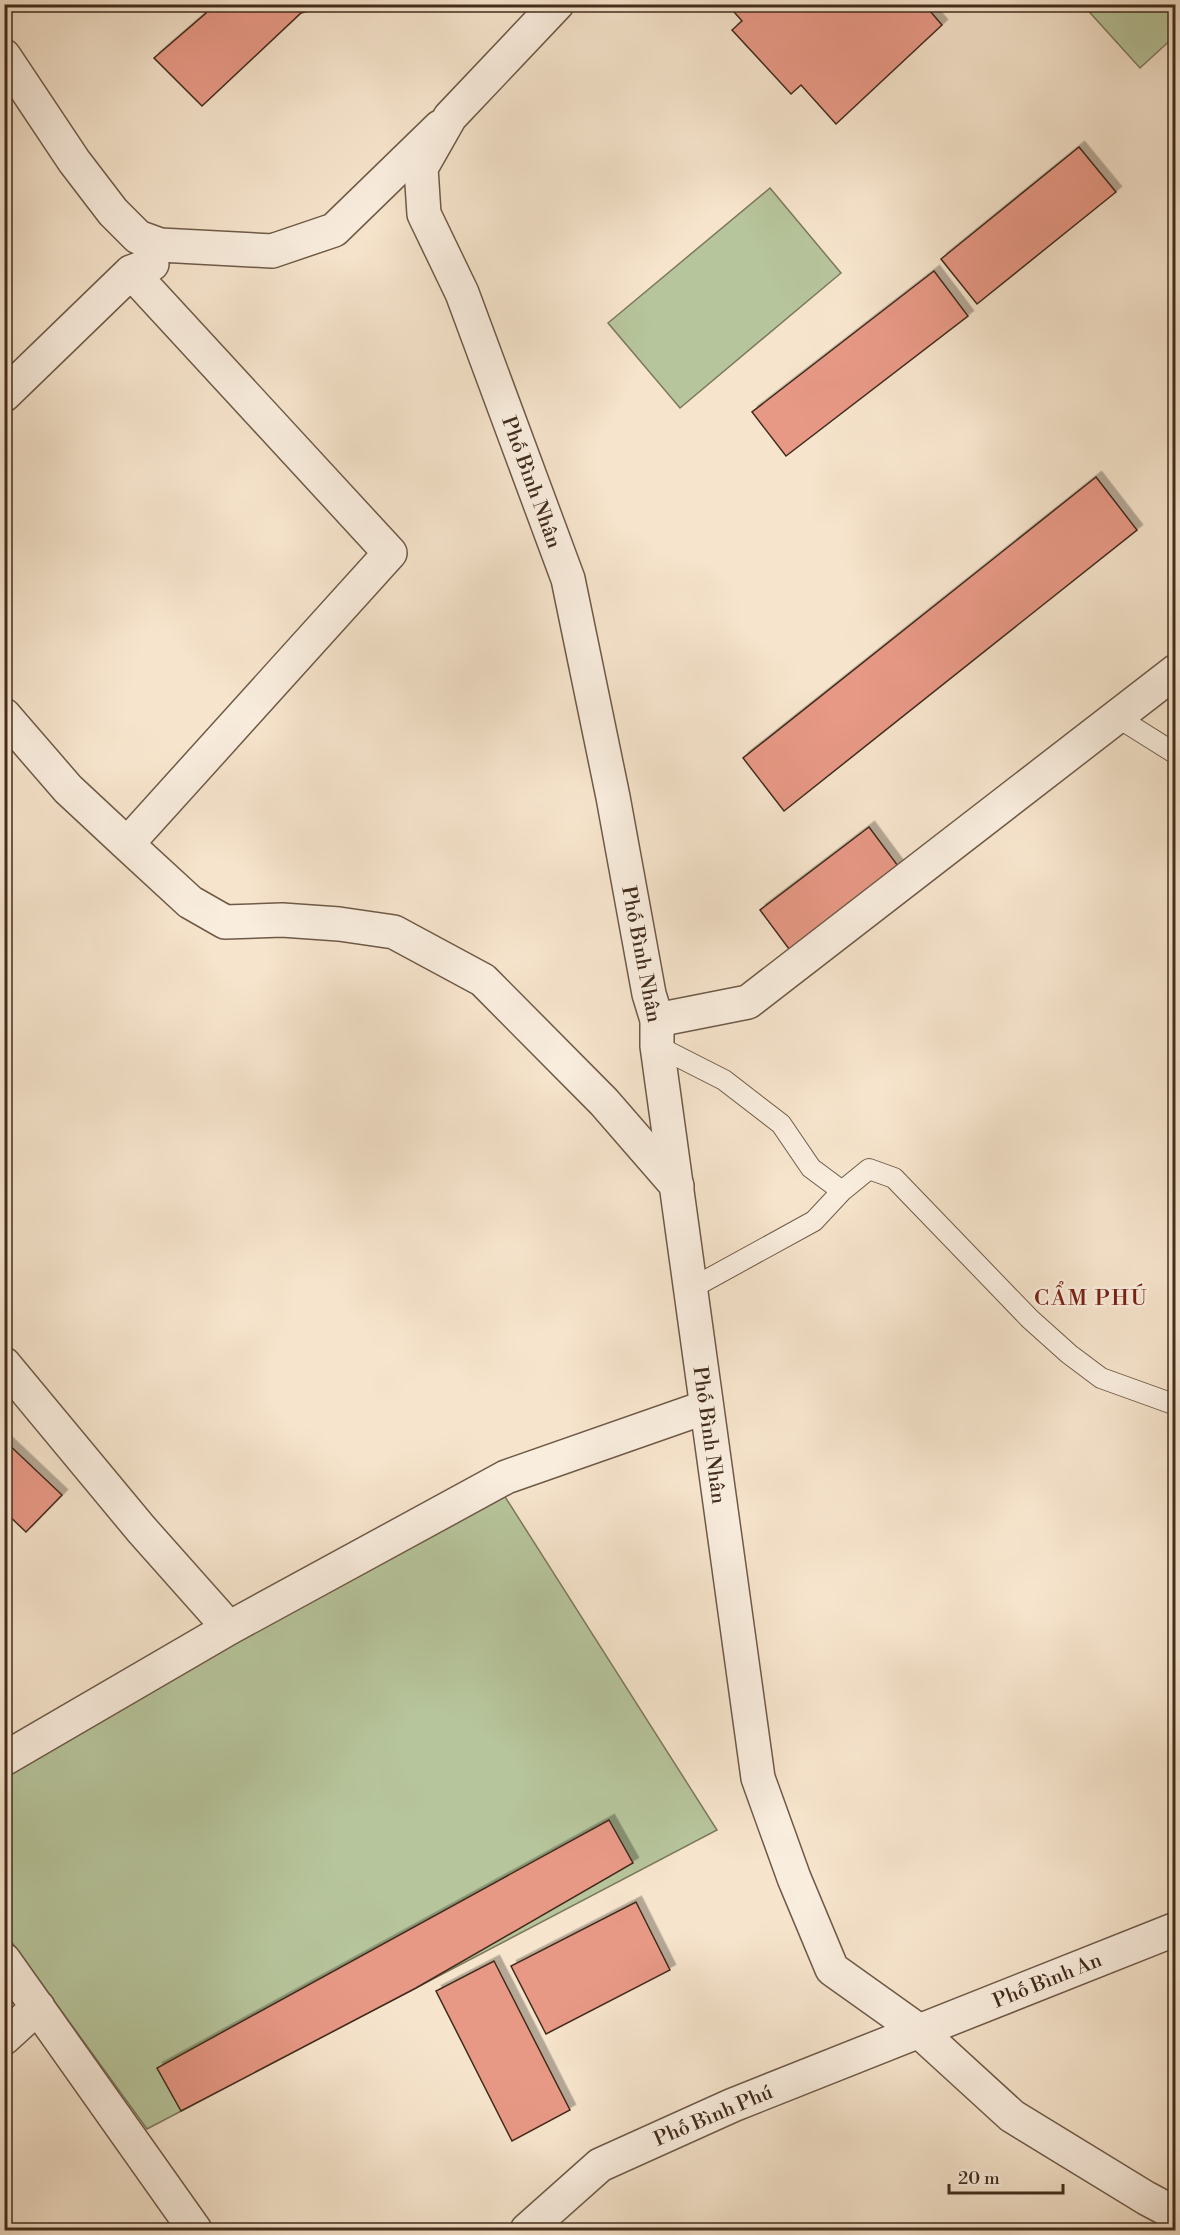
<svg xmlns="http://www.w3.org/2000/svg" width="1180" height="2235" viewBox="0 0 1180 2235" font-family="'Libre Bodoni',serif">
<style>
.green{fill:#b7c59c;stroke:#7c785c;stroke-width:1.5}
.building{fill:#e89986;stroke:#422c1c;stroke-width:1.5;filter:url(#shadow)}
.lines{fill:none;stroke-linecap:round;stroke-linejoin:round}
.service-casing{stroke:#6f5a48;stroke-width:22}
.minor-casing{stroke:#6f5a48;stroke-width:36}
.tertiary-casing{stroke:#6f5a48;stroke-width:36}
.service{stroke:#f9edde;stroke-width:20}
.minor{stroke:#f9edde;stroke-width:33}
.tertiary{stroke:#f9edde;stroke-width:33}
.labels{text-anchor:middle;stroke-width:5;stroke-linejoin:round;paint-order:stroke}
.street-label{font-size:20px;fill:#422c1c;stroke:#f9edde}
.quarter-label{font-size:22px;letter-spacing:1.5px;fill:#7a1f14;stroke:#f9edde}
</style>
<defs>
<filter id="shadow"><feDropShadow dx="5.5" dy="-5.5" stdDeviation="0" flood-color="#0004"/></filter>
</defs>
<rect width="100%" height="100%" fill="#f6e4cc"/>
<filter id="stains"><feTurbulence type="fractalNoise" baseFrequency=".00333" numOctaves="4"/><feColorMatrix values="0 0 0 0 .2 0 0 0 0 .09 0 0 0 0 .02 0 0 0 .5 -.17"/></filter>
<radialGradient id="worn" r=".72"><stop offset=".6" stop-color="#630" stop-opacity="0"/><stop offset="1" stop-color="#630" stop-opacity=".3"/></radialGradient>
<path class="green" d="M1083 5H1175V36L1140 68Z
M770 188 841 273 680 408 608 323Z
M488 1470 717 1830 147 2129 5 1933V1741Z"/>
<path class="building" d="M200 4H335L301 13 202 106 154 58 206 13Z
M727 4H924L942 25 836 124 801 85 791 94 732 30 742 21Z
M1079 147 1116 192 977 304 941 259Z
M934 271 968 316 786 456 752 412Z
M1096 477 1137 530 784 811 743 758Z
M869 827 901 870 792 953 760 910Z
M4 1440 62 1495 26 1532 4 1511Z
M609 1820 633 1863 416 1988 181 2111 157 2068Z
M636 1902 670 1970 546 2034 511 1966Z
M494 1961 570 2110 512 2141 436 1991Z"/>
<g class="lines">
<defs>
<path id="service" d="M1117 717 1176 754
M657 1046 724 1080 781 1124 811 1168 842 1191
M692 1288 814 1221 842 1191 869 1169 894 1178 1030 1319 1069 1354 1101 1378 1176 1405"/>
<path id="minor" d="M4 56 74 161 113 212 138 237 160 245 272 251 334 230 440 127
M4 395 131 272 152 264
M4 715 68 789 127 844 190 902 225 922 282 920 339 924 394 932 483 980 604 1102 677 1186
M127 844 390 553 131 272
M657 1020 748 1002 1176 671
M4 1364 141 1529 229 1628
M4 1759 229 1628 506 1477 706 1407
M4 1960 195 2230
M4 2038 38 2007"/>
<path id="tertiary" d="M557 4 450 117 421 168 424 214 462 293 568 579 613 797 649 994 657 1020V1046L758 1778 794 1878 832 1969 919 2031 1012 2116 1146 2198 1176 2214
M527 2230 600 2165 733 2105 1176 1929"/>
</defs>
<use href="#service" class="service-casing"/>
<use href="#minor" class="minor-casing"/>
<use href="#tertiary" class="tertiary-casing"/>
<use href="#service" class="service"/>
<use href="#minor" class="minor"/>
<use href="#tertiary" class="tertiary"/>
</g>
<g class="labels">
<g class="street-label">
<text transform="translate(532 482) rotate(70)" y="7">Phố Bình Nhân</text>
<text transform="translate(642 954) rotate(79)" y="7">Phố Bình Nhân</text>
<text transform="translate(710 1435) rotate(82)" y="7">Phố Bình Nhân</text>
<text transform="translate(1047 1980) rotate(-22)" y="7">Phố Bình An</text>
<text transform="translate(713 2115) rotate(-23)" y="7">Phố Bình Phú</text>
</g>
<g class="quarter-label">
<text x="1091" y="1305">CẨM PHÚ</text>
</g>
</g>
<rect width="1180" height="2235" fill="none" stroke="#f6e4cc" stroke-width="24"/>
<rect x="6" y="6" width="1168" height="2223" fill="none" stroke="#422c1c" stroke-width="3"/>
<rect x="12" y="12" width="1156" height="2211" fill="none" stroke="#422c1c" stroke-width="1.5"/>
<path d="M949 2184v9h114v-9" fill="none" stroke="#422c1c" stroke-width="3"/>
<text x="958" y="2184" font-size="18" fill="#422c1c" stroke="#f9edde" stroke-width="4.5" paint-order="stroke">20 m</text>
<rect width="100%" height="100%" filter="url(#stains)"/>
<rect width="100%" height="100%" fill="url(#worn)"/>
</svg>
